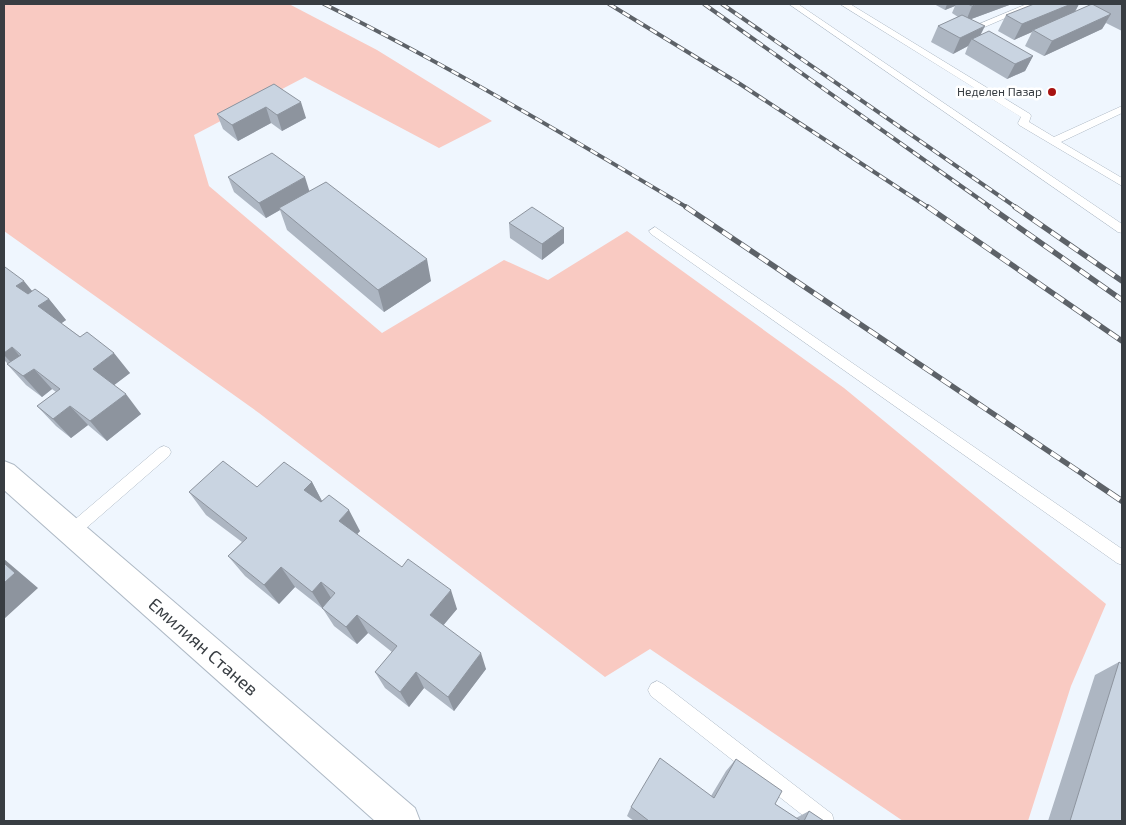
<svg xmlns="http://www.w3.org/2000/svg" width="1126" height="825" viewBox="0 0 1126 825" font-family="'Exo 2',sans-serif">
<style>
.green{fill:#f9cac2}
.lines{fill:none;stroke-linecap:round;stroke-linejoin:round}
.lane-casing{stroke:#aeb9c5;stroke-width:1}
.street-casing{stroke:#aeb9c5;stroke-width:2}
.lane{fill:#fff;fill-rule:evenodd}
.street{fill:#fff;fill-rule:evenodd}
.rail-far2-casing{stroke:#5d6268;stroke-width:4}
.rail-far1-casing{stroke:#5d6268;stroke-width:5.5}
.rail-casing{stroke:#5d6268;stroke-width:6}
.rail-far2{stroke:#fff;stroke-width:2.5;stroke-dasharray:8;stroke-linecap:butt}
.rail-far1{stroke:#fff;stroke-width:4;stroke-dasharray:11;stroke-linecap:butt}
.rail{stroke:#fff;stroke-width:4.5;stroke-dasharray:14;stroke-linecap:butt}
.wall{fill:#adb6c2}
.shaded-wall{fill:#8d949e}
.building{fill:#c9d4e1;stroke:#8d949e}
.poi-dot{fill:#a71311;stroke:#fff;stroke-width:2}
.labels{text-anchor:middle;stroke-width:5;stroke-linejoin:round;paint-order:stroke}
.far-poi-label{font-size:12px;fill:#383d42;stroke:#fff;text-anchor:end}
.near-street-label{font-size:18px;fill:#383d42;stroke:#fff}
</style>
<rect width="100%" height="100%" fill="#eff6fe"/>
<path class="green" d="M4 4H289L377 50 492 121 439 148 305 77 194 135 209 186 382 333 504 260 548 280 627 231 844 388 1106 604 1071 686 1028 821H903L650 649 605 677 259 413 4 231Z"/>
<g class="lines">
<defs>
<path id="lane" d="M789 4H798L1122 224V233L1118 232Z
M840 4H850L1030 114 1031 116 1029 122 1054 137 1122 106V113L1061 142 1122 178V186L1019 125 1018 123 1021 117Z
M1027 4H1038L973 32 970 33 965 30Z
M655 227 1122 549V565L1117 563 651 234 649 231Z
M164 446 169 448 171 452 169 456 76 537 71 539 66 537 63 532 66 527 159 448Z
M657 681 663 684 832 814 834 821H810L651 696 648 690 651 684Z"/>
<path id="street" d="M4 461 14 465 415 808 420 821H375L4 490Z"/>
</defs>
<use href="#lane" class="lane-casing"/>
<use href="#street" class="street-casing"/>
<use href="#lane" class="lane"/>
<use href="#street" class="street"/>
<defs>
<path id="rail-far2" d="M324 4C449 66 569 137 688 208
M609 4 740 84 929 208
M704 4 992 208
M722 4 1017 208"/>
<path id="rail-far1" d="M686 207 1087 477
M928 207 1122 341
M990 207 1122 300
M1015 207 1122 281"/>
<path id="rail" d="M1085 476 1122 501"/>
</defs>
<use href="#rail-far2" class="rail-far2-casing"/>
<use href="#rail-far1" class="rail-far1-casing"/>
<use href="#rail" class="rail-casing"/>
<use href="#rail-far2" class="rail-far2"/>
<use href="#rail-far1" class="rail-far1"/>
<use href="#rail" class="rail"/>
</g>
<path class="wall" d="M934 4H1012L971 19 981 35 1033 56 1025 71 1007 79 965 54 968 46 953 54 931 42 938 26 958 17 952 13 955 6 945 10Z
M1079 4 1075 12 1088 6 1090 4H1122V31L1106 23 1102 29 1044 56 1025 46 1032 32 1014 40 998 31 1006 15Z
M274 84 306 118 282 131 271 123 238 141 223 129 217 114Z
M228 177 309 191 431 281 384 312 287 230 280 210 266 218 234 192Z
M509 223 564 228V243L542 260 510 238Z
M4 267 32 291 49 299 66 320 61 323 130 373 114 385 141 414 107 441 88 425 71 438 56 426 37 406 56 392 52 389 42 397 26 385 7 364H8L4 360Z
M312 482 322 501 360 531 357 534 457 609 443 625 486 669 454 711 424 688 409 707 385 688 375 672 392 652 368 633 357 644 334 626 323 609 295 587 279 604 245 576 228 556 242 542 206 515 189 492Z
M1119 662 1122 821H1048L1095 675Z
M736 759 775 804 796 818 809 811 824 821H634L627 816 631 807 711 796 726 771Z"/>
<path class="shaded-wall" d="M947 4H956L955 6 945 10Z
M978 4H1012L966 21 972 6Z
M1071 4H1079L1073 15 1033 30 1032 32 1014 40 1022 24Z
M1111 14 1102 29 1044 56 1052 41Z
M985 26 977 42 972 39 968 46 953 54 960 38Z
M1033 56 1025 71 1007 79 1015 64Z
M301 102 306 118 282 131 277 115Z
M266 107 271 123 238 141 232 125Z
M305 177 310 193 279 208 280 210 266 218 259 203Z
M564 228V243L542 260V244Z
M427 259 431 281 384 312 378 290Z
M24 281 41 302 33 307 16 286Z
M49 299 66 320 55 328 38 306Z
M12 347 30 368 22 374 4 355V353Z
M114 353 130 373 109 389 93 369Z
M34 369 52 389 42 397 23 376Z
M126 394 141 414 107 441 90 421Z
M70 406 88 425 71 438 53 419Z
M312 482 324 505 304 490Z
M349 510 360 531 350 542 339 521Z
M4 559 38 588 4 619Z
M281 567 295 587 279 604 264 585Z
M321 582 333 601 323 609 312 592Z
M451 590 457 609 437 633 430 615Z
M357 615 368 633 357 644 346 627Z
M481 653 486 669 454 711 448 697Z
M416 672 424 688 409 707 400 692Z"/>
<path class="building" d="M968 4H978L972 6Z
M1034 4H1071L1022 24 1006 15Z
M1092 4 1111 14 1052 41 1033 30Z
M962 15 985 26 960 38 938 26Z
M989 31 1033 56 1015 64 972 39Z
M274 84 301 102 277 115 266 107 232 125 217 114Z
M272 153 305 177 259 203 228 177Z
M326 182 427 259 378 290 279 208Z
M532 207 564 228 542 244 509 223Z
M4 267H5L24 281 16 286 28 294 35 289 49 299 38 306 80 337 87 332 114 353 93 369 126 394 90 421 70 406 53 419 37 406 60 389 34 369 23 376 7 364 21 355 12 347 4 353Z
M223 461 257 487 284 462 312 482 304 490 321 502 329 495 349 510 339 521 402 567 408 559 451 590 430 615 481 653 448 697 416 672 400 692 375 672 397 646 357 615 346 627 322 608 335 593 321 582 312 592 281 567 264 585 228 556 247 538 189 492Z
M4 563 15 573 4 583Z
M1119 662 1122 664V821H1070Z
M660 758 714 798 736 759 782 791 775 804 801 821H649L631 807Z
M809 811 824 821H804Z"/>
<circle class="poi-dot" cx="1052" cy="92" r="5"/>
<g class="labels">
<g class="far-poi-label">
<text x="1042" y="96">Неделен Пазар</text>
</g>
<g class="near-street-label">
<text transform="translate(203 647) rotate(41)" y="6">Емилиян Станев</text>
</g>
</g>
<rect width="1126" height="825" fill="none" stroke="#383d42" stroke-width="10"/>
</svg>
